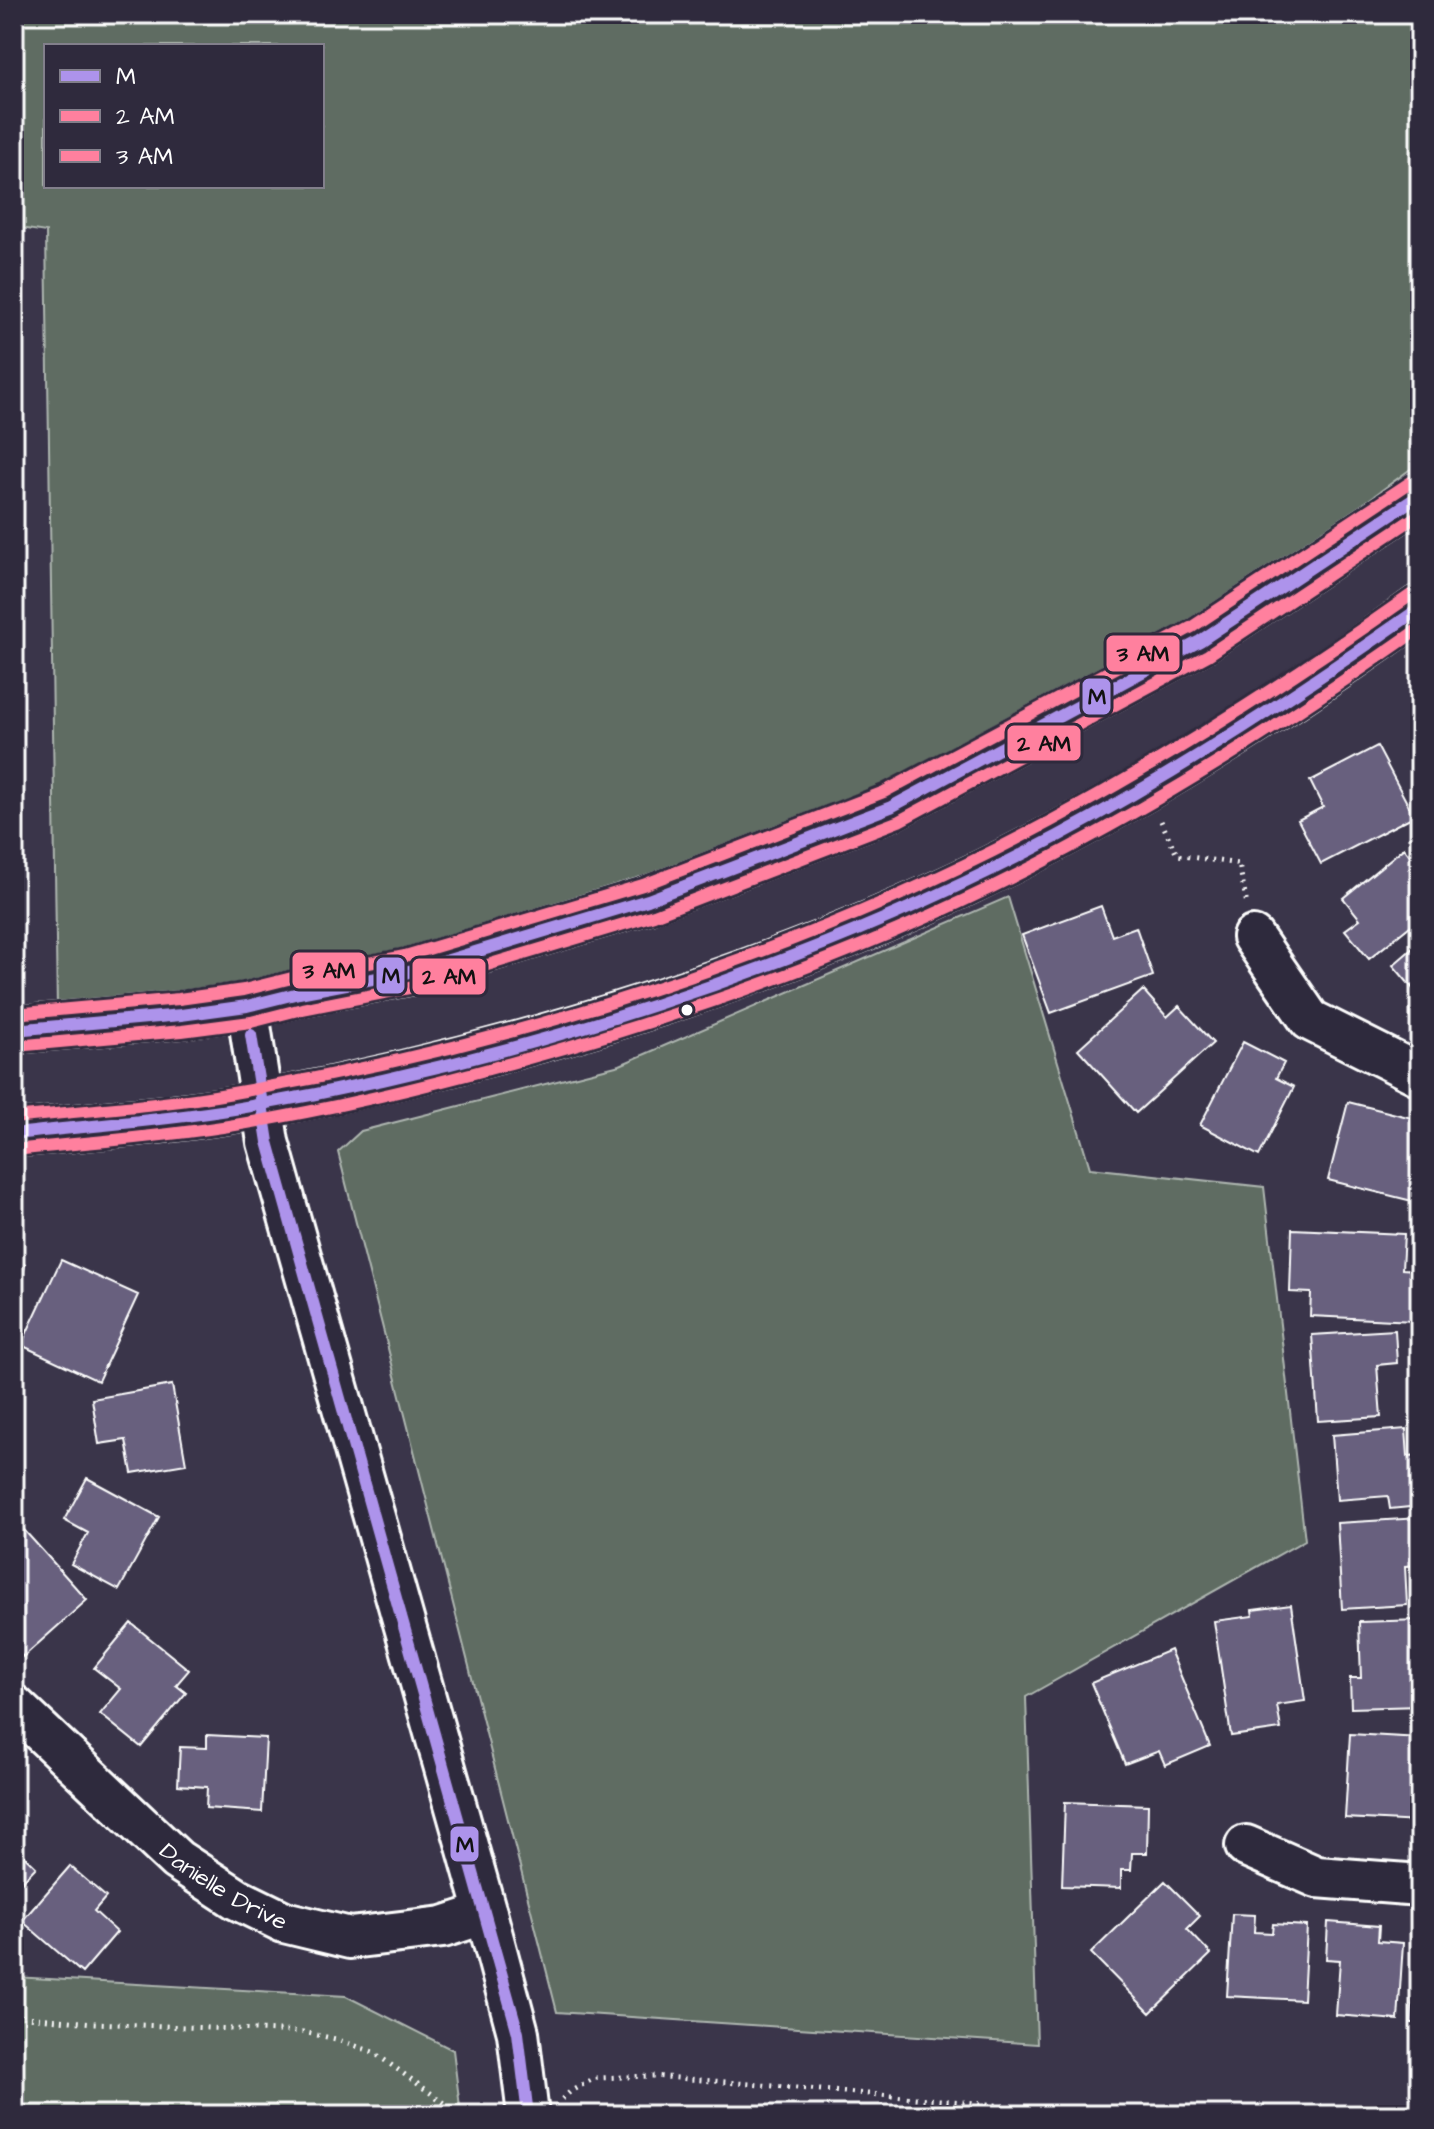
<svg xmlns="http://www.w3.org/2000/svg" width="1434" height="2129" viewBox="0 0 1434 2129" font-family="'Architects Daughter',sans-serif">
<style>
.green{fill:#5e6c62;stroke:#aeb6b0;stroke-width:2;fill-rule:evenodd}
.building{fill:#67607e;stroke:#fff;stroke-width:2}
.lines{fill:none;stroke-linecap:round;stroke-linejoin:round}
.minor-casing{stroke:#fff;stroke-width:46}
.major-casing{stroke:#fff;stroke-width:50}
.path{stroke:#fff;stroke-width:5;stroke-dasharray:2 6;stroke-linecap:butt}
.minor{stroke:#2f2a3d;stroke-width:40}
.major{stroke:#2f2a3d;stroke-width:44}
.bus-1-casing{stroke:#2f2a3d;stroke-width:18}
.bus-2-casing{stroke:#2f2a3d;stroke-width:18}
.bus-3-casing{stroke:#2f2a3d;stroke-width:18}
.bus-1{stroke:#ad93eb;stroke-width:12}
.bus-2{stroke:#ff809e;stroke-width:12}
.bus-3{stroke:#ff809e;stroke-width:12}
.bus-dot{fill:#fff;stroke:#2f2a3d;stroke-width:3}
.labels{text-anchor:middle;stroke-width:8;stroke-linejoin:round;paint-order:stroke}
.street-label{font-size:24px;fill:#fff;stroke:#2f2a3d}
.line-badge{stroke:#2f2a3d;stroke-width:3}
.pale-badge-label{font-size:22px;text-anchor:middle;font-weight:bold;fill:#111}
</style>
<rect width="100%" height="100%" fill="#3a354a"/>
<filter id="ink" filterUnits="userSpaceOnUse"><feTurbulence type="fractalNoise" baseFrequency=".0125" numOctaves="2"/><feDisplacementMap in="SourceGraphic" scale="16" xChannelSelector="R" yChannelSelector="G"/><feConvolveMatrix kernelMatrix="1 2 1 2 8 2 1 2 1" color-interpolation-filters="sRGB"/></filter>
<g filter="url(#ink)">
<path class="green" d="M14 14H1420V462L1302 549 1188 625 1069 696 842 807 713 859 448 942 312 972 176 996 57 1011 46 232 14 227ZM46 46H322V186H46Z
M1008 897 1090 1168 1264 1187 1305 1540 1026 1697 1037 2044 557 2012 338 1152 361 1131 620 1065Z
M14 1977 346 1996 453 2050 461 2115H14Z"/>
<path class="building" d="M1377 746 1414 816 1321 864 1298 820 1323 807 1310 781Z
M1404 848 1420 868V918L1369 959 1345 930 1360 919 1343 898Z
M1101 906 1112 936 1136 927 1153 976 1051 1013 1022 935Z
M1420 942V997L1393 965Z
M1143 990 1167 1017 1179 1006 1213 1043 1136 1113 1078 1049Z
M1243 1042 1284 1063 1276 1078 1294 1087 1259 1156 1200 1125Z
M1348 1102 1420 1120V1203L1328 1180Z
M1292 1229 1404 1234 1402 1269 1417 1270 1414 1321 1310 1316 1311 1293 1290 1292Z
M61 1260 138 1295 98 1381 21 1345Z
M14 1262 25 1264 14 1338Z
M1395 1330 1397 1363 1377 1365 1381 1417 1318 1421 1312 1335Z
M172 1385 186 1464 132 1473 126 1440 99 1444 92 1399Z
M1406 1429 1408 1456 1420 1455V1506L1390 1509 1388 1496 1337 1500 1332 1435Z
M87 1478 159 1517 119 1590 71 1564 88 1533 64 1520Z
M1420 1518V1565L1405 1566 1407 1605 1342 1609 1337 1523Z
M24 1530 87 1600 23 1657 14 1646V1539Z
M1291 1605 1305 1701 1277 1705 1281 1729 1231 1736 1214 1621 1253 1616 1252 1610Z
M1420 1620V1706L1351 1708 1350 1678H1361L1359 1622Z
M131 1623 189 1670 176 1685 186 1693 141 1747 100 1714 121 1689 94 1668Z
M1170 1650 1210 1746 1165 1765 1159 1751 1125 1764 1091 1683Z
M1350 1734 1420 1738V1822L1345 1818Z
M207 1735 266 1738 262 1812 206 1808 207 1787 178 1785 180 1747 207 1748Z
M1065 1802 1148 1805 1147 1853H1132L1131 1870H1121V1888L1062 1886Z
M14 1846 36 1867 14 1890Z
M70 1866 106 1897 94 1911 117 1932 82 1973 22 1921Z
M1165 1881 1200 1916 1187 1929 1211 1954 1150 2013 1091 1953Z
M1232 1914 1255 1915 1254 1932 1272 1933 1273 1924 1307 1926 1303 2000 1227 1996Z
M1328 1922 1379 1926 1378 1941 1403 1943 1398 2020 1336 2015 1340 1960 1326 1959Z
M1417 1926H1420V2023H1411Z"/>
<g class="lines">
<defs>
<g id="minor">
<path d="M1253 937 1310 1020 1420 1075"/>
<path d="M247 1006 268 1142 486 1913 518 2033 528 2115"/>
<path id="s1" d="M14 1706 177 1860 237 1899 284 1922 350 1938 443 1927 486 1913"/>
<path d="M1246 1846 1317 1877 1420 1885"/>
</g>
<path id="major" d="M14 1030 181 1015 247 1006 299 993 409 972 648 900 891 807 1200 641 1420 495
M14 1134C97 1125 182 1120 264 1104 455 1067 641 1015 822 944 1036 861 1235 742 1420 608"/>
</defs>
<use href="#minor" class="minor-casing"/>
<use href="#major" class="major-casing"/>
<path class="path" d="M1161 821 1177 855 1239 864 1247 905
M14 2016 93 2023 303 2032 336 2039 373 2052 453 2109 475 2115 495 2113
M562 2099 571 2091 595 2078 654 2076 987 2104 1064 2115"/>
<use href="#minor" class="minor"/>
<use href="#major" class="major"/>
<defs>
<path id="bus-1" d="M14 1030 181 1015 247 1006 299 993 409 972 648 900 891 807 1200 641 1420 495
M251 1035 268 1142 518 2033 528 2115
M14 1134C87 1126 161 1121 234 1109 511 1063 810 967 1058 836 1184 769 1303 690 1420 608"/>
<path id="bus-2" d="M15 1046 182 1031 251 1022 302 1009 414 987 654 915 899 821 1208 655 1420 514
M16 1150C89 1142 163 1137 235 1125 328 1110 420 1088 511 1063 702 1011 890 943 1065 850 1189 785 1306 708 1420 628"/>
<path id="bus-3" d="M14 1014 179 999 244 990 296 977 405 956 643 885 884 792 1192 627 1411 482
M14 1118C87 1110 160 1106 233 1093 508 1047 805 953 1051 821 1176 754 1295 677 1411 595"/>
</defs>
<use href="#bus-1" class="bus-1-casing"/>
<use href="#bus-2" class="bus-2-casing"/>
<use href="#bus-3" class="bus-3-casing"/>
<use href="#bus-1" class="bus-1"/>
<use href="#bus-2" class="bus-2"/>
<use href="#bus-3" class="bus-3"/>
</g>
</g>
<circle class="bus-dot" cx="687" cy="1010" r="7"/>
<g class="labels">
<g class="street-label">
<text dy="8" stroke="none"><textPath href="#s1" startOffset="278">Danielle Drive</textPath></text>
</g>
</g>
<g class="line-badge">
<rect x="1105" y="634" width="76" height="39" rx="8" fill="#ff809e"/>
<rect x="1081" y="677" width="31" height="39" rx="8" fill="#ad93eb"/>
<rect x="1006" y="724" width="76" height="38" rx="8" fill="#ff809e"/>
<rect x="291" y="951" width="76" height="39" rx="8" fill="#ff809e"/>
<rect x="375" y="956" width="31" height="39" rx="8" fill="#ad93eb"/>
<rect x="411" y="957" width="76" height="39" rx="8" fill="#ff809e"/>
<rect x="449" y="1825" width="31" height="38" rx="8" fill="#ad93eb"/>
</g>
<g class="pale-badge-label">
<text x="1143" y="661">3 AM</text>
<text x="1097" y="704">M</text>
<text x="1044" y="751">2 AM</text>
<text x="329" y="978">3 AM</text>
<text x="391" y="983">M</text>
<text x="449" y="984">2 AM</text>
<text x="465" y="1852">M</text>
</g>
<rect width="1434" height="2129" fill="none" stroke="#2f2a3d" stroke-width="48"/>
<rect x="24" y="24" width="1386" height="2081" fill="none" stroke="#fff" stroke-width="3" filter="url(#ink)"/>
<rect x="44" y="44" width="280" height="144" fill="#2f2a3d" stroke="#827f8b" stroke-width="2"/>
<rect x="60" y="70" width="40" height="12" fill="#ad93eb" stroke="#827f8b" stroke-width="2"/>
<text x="116" y="84" font-size="24" fill="#ffffff">M</text>
<rect x="60" y="110" width="40" height="12" fill="#ff809e" stroke="#827f8b" stroke-width="2"/>
<text x="116" y="124" font-size="24" fill="#ffffff">2 AM</text>
<rect x="60" y="150" width="40" height="12" fill="#ff809e" stroke="#827f8b" stroke-width="2"/>
<text x="116" y="164" font-size="24" fill="#ffffff">3 AM</text>
</svg>
